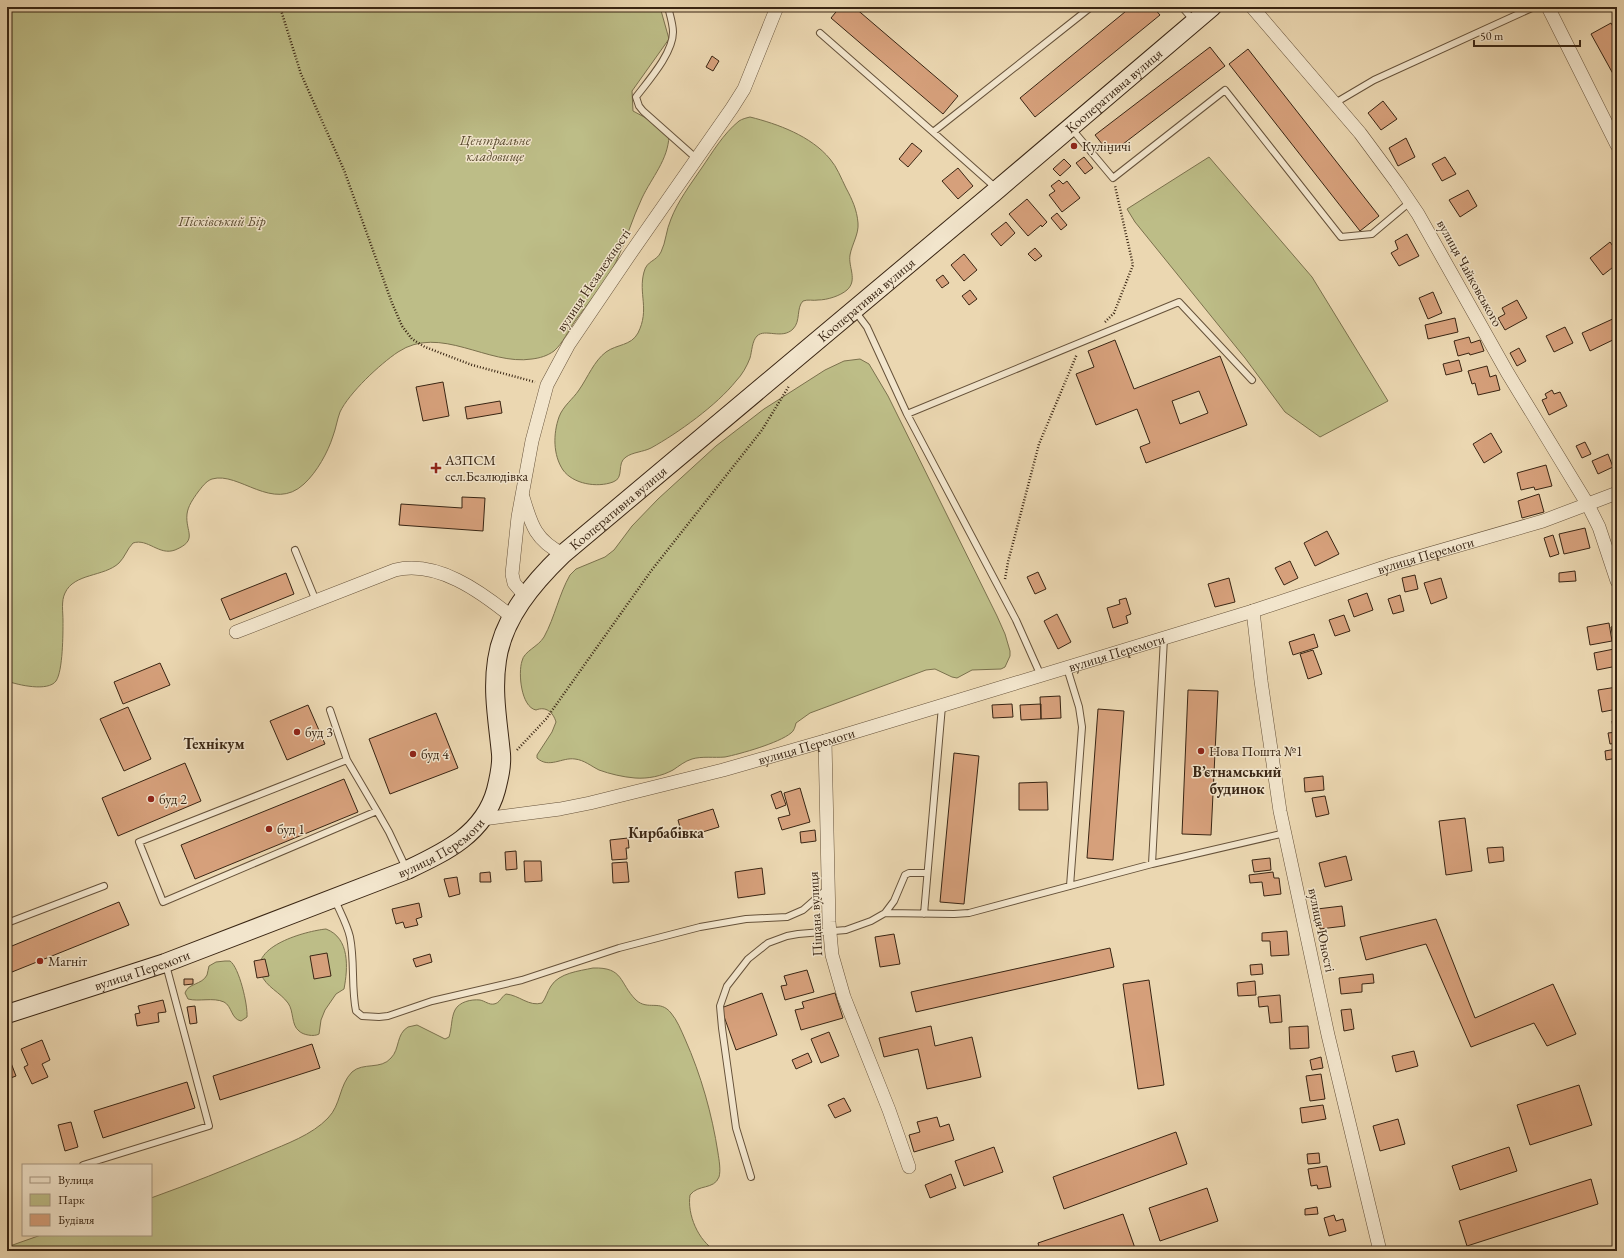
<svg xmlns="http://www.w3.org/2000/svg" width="1624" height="1258" viewBox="0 0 1624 1258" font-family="'EB Garamond',serif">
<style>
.green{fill:#bdbd87;stroke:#7b714d}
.building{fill:#d6a07b;stroke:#392513;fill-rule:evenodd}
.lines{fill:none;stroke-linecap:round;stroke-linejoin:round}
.lane-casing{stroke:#66523a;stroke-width:8}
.street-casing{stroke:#66523a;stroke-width:14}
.secondary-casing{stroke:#392513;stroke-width:20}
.path{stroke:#392513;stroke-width:2.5;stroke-dasharray:1 2;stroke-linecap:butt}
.lane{stroke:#f2e5cc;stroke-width:6}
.street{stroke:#f2e5cc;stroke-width:13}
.secondary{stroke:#f2e5cc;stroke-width:18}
.poi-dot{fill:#8f2418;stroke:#f2e5cc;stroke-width:1.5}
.labels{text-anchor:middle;stroke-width:3;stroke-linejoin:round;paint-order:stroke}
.street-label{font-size:14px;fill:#392513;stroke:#f2e5cc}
.park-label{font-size:14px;font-style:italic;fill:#5a4b30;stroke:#f2e5cc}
.poi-label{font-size:14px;fill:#392513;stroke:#f2e5cc;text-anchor:start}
.neighbourhood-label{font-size:15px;font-weight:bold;fill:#392513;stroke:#f2e5cc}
</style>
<rect width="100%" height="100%" fill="#ebd7b1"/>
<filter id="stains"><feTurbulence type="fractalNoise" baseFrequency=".005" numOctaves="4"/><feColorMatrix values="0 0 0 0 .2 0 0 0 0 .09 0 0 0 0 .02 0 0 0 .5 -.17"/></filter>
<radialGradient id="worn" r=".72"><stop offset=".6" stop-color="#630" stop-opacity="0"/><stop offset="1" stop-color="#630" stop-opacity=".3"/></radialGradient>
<path class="green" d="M7 7H660L669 39 632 91 633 111 659 125 669 136C668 160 652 177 642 198 632 219 626 241 616 262 606 284 589 301 575 321 568 331 563 343 554 351 547 356 540 358 532 359 488 366 440 324 398 352 380 364 349 393 340 412 337 420 336 428 333 436 328 452 317 472 304 484 273 513 239 471 212 479 206 481 202 487 198 492 193 499 188 506 187 514 185 532 199 540 175 550 159 556 148 538 133 543 127 549 125 557 119 563 104 577 74 573 65 593 61 601 63 612 63 621 63 633 63 671 56 681 48 692 18 685 7 681Z
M750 117C778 124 811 136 830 159 837 167 841 178 846 188 852 199 857 210 858 223 859 234 852 244 850 255 848 267 858 280 847 290 840 296 827 300 818 300 813 301 808 299 803 301 796 308 801 321 793 329 782 340 765 328 757 336 752 341 752 351 750 358 747 366 742 375 736 381 717 405 678 433 651 448 643 452 633 452 626 457 616 463 625 478 613 482 597 488 573 484 563 470 553 455 553 434 559 417 563 406 573 399 579 390 588 377 594 361 606 352 617 344 631 346 638 333 650 309 638 294 644 272 647 260 656 262 661 252 666 242 666 230 671 219 678 201 690 185 701 169 712 153 723 134 739 121 742 119 746 118 750 117Z
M1209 157 1312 277 1388 401 1320 437 1285 412 1245 358 1135 222 1127 209Z
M860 359 869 364 888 396 997 616 1005 634 1010 651V656L1005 667 1001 669 972 670 957 678 952 677 935 669 926 670 810 713 796 723C795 727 794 731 791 733 779 743 740 754 725 757 714 758 702 756 692 759 685 761 679 766 673 770 662 776 648 779 635 778 623 777 610 774 599 770 591 766 584 760 575 759 562 757 549 769 537 758V755L552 732 556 722C553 712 546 706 536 710 521 707 518 673 522 661 524 651 538 647 544 637 555 617 559 594 570 575L576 569 605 557 614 550 632 526 658 499 716 446 764 409 825 370 844 361Z
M326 929C350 938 348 968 344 989L336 994 325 1010 321 1020 319 1034C314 1037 303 1035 299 1031 291 1025 294 1011 288 1003 280 992 266 987 261 974 250 946 306 931 326 929Z
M225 961H230C239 967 248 1005 247 1017L241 1021C231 1019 232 1006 224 1002 213 997 199 1002 188 999L185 993C188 983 202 985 207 975 208 972 208 969 209 966L216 962Z
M593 968C624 967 619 983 636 1000 648 1011 660 999 671 1013 677 1020 681 1030 685 1039 701 1075 712 1114 718 1153 719 1160 721 1170 719 1177 714 1190 698 1184 690 1195 687 1214 698 1241 716 1251H7V1247L41 1235H151V1198C190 1184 227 1169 265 1153 286 1144 312 1135 328 1118 341 1105 339 1085 352 1072 363 1062 381 1070 391 1058 400 1049 396 1034 408 1027L417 1025 445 1039 449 1037C452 1028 451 1018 455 1010 459 1002 471 999 480 1000 485 1001 489 1005 494 1004 500 1003 501 997 506 994 519 995 529 1007 542 1003 546 998 547 992 551 986 559 973 579 971 593 968Z"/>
<path class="building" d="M840 7H854L958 96 943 114 831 18Z
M1131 7H1153L1160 15 1035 117 1020 98Z
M1611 23 1617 34V81L1591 34Z
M1210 47 1225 66 1110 154 1095 135Z
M1248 49 1379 216 1360 231 1229 64Z
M712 56 719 61 713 71 706 67Z
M1383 101 1397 119 1381 130 1368 113Z
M1406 138 1415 157 1398 166 1389 148Z
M912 143 922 151 908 167 899 159Z
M1084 157 1093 168 1085 174 1076 163Z
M1445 157 1456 174 1442 181 1432 164Z
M1064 159 1071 166 1060 176 1053 169Z
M958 168 973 186 958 199 942 181Z
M1059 180 1063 184 1067 181 1080 198 1062 212 1049 195 1055 191 1051 186Z
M1468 190 1477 206 1460 217 1449 200Z
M1027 199 1047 222 1042 227 1041 225 1028 236 1009 214Z
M1057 213 1067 225 1061 230 1051 218Z
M1006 222 1015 233 1001 246 991 234Z
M1407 234 1419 256 1399 266 1391 253 1398 249 1395 241Z
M1610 242 1617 252V264L1603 275 1590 258Z
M1035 248 1042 256 1035 261 1028 254Z
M964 254 977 270 964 281 951 265Z
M943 275 949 283 942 288 936 280Z
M970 290 977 299 969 305 962 296Z
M1433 292 1442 313 1428 319 1419 298Z
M1517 300 1527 318 1505 330 1498 318 1505 314 1502 308Z
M1617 317V338L1590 351 1582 333Z
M1455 318 1458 332 1428 339 1425 325Z
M1565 327 1573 343 1554 352 1546 336Z
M1469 337 1471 343 1480 340 1484 351 1470 355 1469 353 1458 356 1454 341Z
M1115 340 1134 389 1220 356 1247 425 1146 463 1140 447 1150 443 1137 409 1096 425 1076 374 1094 367 1088 351ZM1199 391 1208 413 1180 424 1172 401Z
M1519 348 1526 361 1517 366 1510 353Z
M1459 360 1462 371 1446 375 1443 364Z
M1487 366 1490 377 1496 375 1500 390 1478 395 1475 383 1472 384 1468 371Z
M443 382 449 416 423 421 416 387Z
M1552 390 1554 394 1560 392 1567 406 1549 415 1542 400 1547 398 1545 394Z
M500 401 502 413 467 419 465 407Z
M1491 433 1502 452 1484 463 1473 444Z
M1585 442 1591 454 1582 458 1576 446Z
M1608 454 1613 467 1598 474 1592 461Z
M1546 465 1552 486 1535 490 1534 487 1521 490 1517 473Z
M1539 494 1544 512 1522 518 1518 501Z
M462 497 485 498 483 531 399 525 401 504 462 508Z
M1585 528 1590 548 1564 554 1559 534Z
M1327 531 1339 554 1315 566 1304 543Z
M1553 535 1559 554 1550 557 1544 538Z
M1290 561 1298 578 1284 585 1275 568Z
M1575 571 1576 581 1559 582V573Z
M1038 572 1046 589 1035 594 1027 577Z
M286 573 294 594 230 620 221 599Z
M1415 575 1418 589 1405 592 1402 578Z
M1229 578 1235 602 1215 607 1208 584Z
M1441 578 1447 598 1431 604 1424 583Z
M1367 593 1373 610 1354 617 1348 600Z
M1400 595 1404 611 1393 614 1388 599Z
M1126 598 1131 614 1126 616 1128 623 1113 628 1107 608 1120 604 1119 600Z
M1057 614 1071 642 1058 649 1044 621Z
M1344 615 1350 631 1335 636 1329 620Z
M1609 623 1612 641 1590 645 1587 627Z
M1617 625V641L1614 642 1611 627Z
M1314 634 1318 647 1293 655 1289 642Z
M1614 649 1617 666 1597 670 1594 653Z
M1313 650 1322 674 1308 679 1300 654Z
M160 663 170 685 123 704 114 682Z
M1617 687V709L1602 712 1598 690Z
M1188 690 1218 691 1211 835 1182 834Z
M1060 696 1061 718 1041 719 1040 697Z
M1012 704 1013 717 993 718 992 705Z
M1041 704V719L1021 720 1020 705Z
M308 705 325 744 287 760 270 721Z
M128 707 151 759 124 771 100 719Z
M1098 709 1124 711 1113 860 1087 858Z
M436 713 458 768 390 794 369 739Z
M1617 720V727L1613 728 1612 721Z
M1617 732V743L1610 744 1608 733Z
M1616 749 1617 758 1606 760 1605 751Z
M954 753 979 756 964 904 940 902Z
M185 763 201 801 118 836 102 798Z
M1323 776 1324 790 1305 792 1304 778Z
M344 779 358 812 195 879 181 845Z
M1047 782 1048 810H1019V783Z
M800 788 810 822 782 830 778 818 790 815 784 793Z
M781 791 786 805 776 809 771 795Z
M1325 796 1329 814 1316 817 1312 798Z
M713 809 719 827 683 838 678 820Z
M1465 818 1472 871 1446 875 1439 821Z
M815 830 816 841 801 843 800 832Z
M628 838 629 848H626L627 859 612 860 610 840Z
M1503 847 1504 861 1489 863 1487 848Z
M516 851 517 869 506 870 505 852Z
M1346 856 1352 880 1325 887 1319 863Z
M1270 858 1271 870 1254 872 1252 860Z
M524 861H541L542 881 525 882Z
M627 862 629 882 613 883 612 863Z
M762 868 765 894 738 898 735 872Z
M490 872 491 882H480V873Z
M1273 872 1274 878H1279L1281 894 1264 896 1262 882 1250 883 1249 875Z
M457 877 460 894 449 897 444 879Z
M119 902 129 925 7 974V948Z
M419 903 422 917 416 919 418 925 405 928 403 922 396 924 392 909Z
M1342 906 1345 926 1320 929 1317 909Z
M1436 919 1475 1018 1553 984 1576 1034 1547 1046 1534 1023 1471 1047 1426 944 1366 960 1360 937Z
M1287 931 1289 955 1271 956 1270 941H1262V933Z
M894 934 900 964 880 967 875 937Z
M1110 948 1114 967 916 1012 911 992Z
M327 953 331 976 314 979 310 956Z
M430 954 432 962 416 967 413 959Z
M265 959 269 976 257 978 254 961Z
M1262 964 1263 974 1251 975 1250 965Z
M807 970 814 992 785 1000 781 986 787 985 784 976Z
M1373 974 1374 983 1362 984V992L1341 994 1339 978Z
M184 979H193V984L184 985Z
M1149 980 1164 1085 1138 1089 1123 984Z
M1255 981 1256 995 1238 996 1237 983Z
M762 993 777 1035 736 1050 721 1008Z
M835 993 843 1018 801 1030 795 1010 804 1008 802 1002Z
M1280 995 1282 1022 1270 1023 1268 1006 1259 1007 1258 997Z
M163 1000 166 1012 158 1013 159 1022 137 1026 135 1014 140 1013 138 1006Z
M195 1006 197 1023 190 1024 187 1007Z
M1351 1009 1354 1029 1344 1031 1341 1010Z
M931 1026 935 1046 972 1037 981 1077 927 1089 918 1049 884 1057 879 1038Z
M1308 1026 1309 1048 1290 1049 1289 1027Z
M829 1032 839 1056 821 1063 811 1039Z
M42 1040 50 1060 42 1064 48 1077 32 1084 24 1067 28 1065 21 1049Z
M312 1044 320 1068 220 1100 213 1076Z
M1414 1051 1418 1066 1396 1072 1392 1056Z
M808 1053 812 1062 796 1069 792 1060Z
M1321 1057 1323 1068 1312 1070 1310 1060Z
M11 1063 16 1076 8 1079 7 1065Z
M1321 1074 1325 1099 1310 1101 1306 1076Z
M187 1082 195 1108 103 1138 94 1111Z
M1579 1085 1592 1125 1530 1145 1517 1105Z
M844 1098 851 1111 835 1118 828 1105Z
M1323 1105 1326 1119 1302 1123 1300 1108Z
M937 1117 940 1127 949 1124 954 1140 914 1152 909 1135 920 1132 917 1122Z
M1398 1119 1405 1144 1380 1151 1373 1126Z
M71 1122 78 1147 65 1151 58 1125Z
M1176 1132 1187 1164 1064 1209 1053 1177Z
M994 1147 1003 1172 964 1186 955 1161Z
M1509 1147 1517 1171 1460 1190 1452 1166Z
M1319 1153 1320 1163 1308 1164 1307 1154Z
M1327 1166 1331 1187 1318 1189 1317 1185 1311 1186 1308 1169Z
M951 1174 956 1188 930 1198 925 1185Z
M1591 1179 1598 1204 1467 1246 1459 1221Z
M1207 1188 1218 1221 1160 1241 1149 1208Z
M1317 1207 1318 1214 1305 1215V1209Z
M1123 1214 1136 1251H1040L1038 1243Z
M1334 1215 1336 1221 1343 1219 1346 1231 1329 1236 1324 1218Z"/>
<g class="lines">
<defs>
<path id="lane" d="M668 7C670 15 673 24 673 32 673 53 649 80 636 97L639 106 643 111 697 159
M1182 7 1194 21
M820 33 933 132 1091 7
M1335 103 1374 80 1534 7
M1071 128 1113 178 1225 90 1341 237 1372 234 1410 202
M933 132 996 188
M855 311 867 327 907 414 1016 620 1041 676
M907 414 1179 302 1252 380
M295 550 316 601
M1067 668 1079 707 1082 727 1070 886
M330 710 347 760 377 811
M347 760 139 842 163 902 377 811 389 832 406 868
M1152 864 1164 638
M335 900C340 912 347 924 350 937 355 962 351 987 356 1011L362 1016 379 1017 388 1016 432 1001 522 980 619 948 700 927 746 919 787 917 803 910 827 889
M885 913 954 914 969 913 1152 864 1285 833
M924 914 942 706
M7 923 104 886
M83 1165 209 1126 166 965
M751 1177 736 1128 722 1028 720 1006 727 986 748 959 768 943 787 936 798 934 846 930 871 921 885 913 894 901 905 875 909 873H927"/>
<g id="street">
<path d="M1252 7 1360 133 1397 183 1418 214 1507 372 1588 505 1599 527 1617 581"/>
<path d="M1548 7 1617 145"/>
<path d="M523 497C531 524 535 540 563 554"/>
<path d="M525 596 514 583 512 574 518 517 532 441 547 385 569 344 628 257 732 108 744 89 777 7"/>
<path d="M1253 611 1261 681 1280 811 1328 1035 1380 1251"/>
<path d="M236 632 395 570C437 560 480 591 512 617"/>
<path d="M825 741 829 922 832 955 844 997 889 1110 909 1167"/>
<path id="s1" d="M483 819 560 809 590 803 723 770 825 741 1253 611 1394 564 1543 521 1617 493"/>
</g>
<g id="secondary">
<path id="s2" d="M7 1014 165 963 407 870C445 852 484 834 496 790 499 778 502 766 501 754 498 722 492 692 497 660 503 618 533 583 563 554L998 189 1212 7"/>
</g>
</defs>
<use href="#lane" class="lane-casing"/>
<use href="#street" class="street-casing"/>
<use href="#secondary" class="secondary-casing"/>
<path class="path" d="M280 7 301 74 344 170 392 303 402 326 412 339 425 347 472 365 535 382
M1105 322 1114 313 1133 265 1115 186
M1005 579 1008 562 1039 444 1077 354
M517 750 546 719 651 571 762 430 789 386"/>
<use href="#lane" class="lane"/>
<use href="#street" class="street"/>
<use href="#secondary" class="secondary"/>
</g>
<g class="poi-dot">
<circle cx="1074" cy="146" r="4"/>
<path d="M434 462h4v4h4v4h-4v4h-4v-4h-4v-4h4z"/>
<circle cx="297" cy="732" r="4"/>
<circle cx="1201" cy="751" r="4"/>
<circle cx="413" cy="754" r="4"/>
<circle cx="151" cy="799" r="4"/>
<circle cx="269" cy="829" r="4"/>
<circle cx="40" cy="961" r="4"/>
</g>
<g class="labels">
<g class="street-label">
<text dy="5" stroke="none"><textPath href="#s2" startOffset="1527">Кооперативна вулиця</textPath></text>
<text transform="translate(1470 273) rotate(61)" y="5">вулиця Чайковського</text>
<text transform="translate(593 280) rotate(-56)" y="5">вулиця Незалежності</text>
<text dy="5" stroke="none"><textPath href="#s2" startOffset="1203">Кооперативна вулиця</textPath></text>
<text dy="5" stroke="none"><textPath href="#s2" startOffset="879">Кооперативна вулиця</textPath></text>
<text dy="5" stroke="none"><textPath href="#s1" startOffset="980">вулиця Перемоги</textPath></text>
<text dy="5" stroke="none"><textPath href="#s1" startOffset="656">вулиця Перемоги</textPath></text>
<text dy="5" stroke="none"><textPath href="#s1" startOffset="332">вулиця Перемоги</textPath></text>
<text dy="5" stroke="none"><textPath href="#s2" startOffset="466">вулиця Перемоги</textPath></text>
<text transform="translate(815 914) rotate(-93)" y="5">Піщана вулиця</text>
<text transform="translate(1322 930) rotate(78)" y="5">вулиця Юності</text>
<text dy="5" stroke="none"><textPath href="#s2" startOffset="142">вулиця Перемоги</textPath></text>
</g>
<g class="park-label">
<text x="495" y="145">Центральне<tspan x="495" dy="16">кладовище</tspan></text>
<text x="222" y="226">Пісківський Бір</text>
</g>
<g class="poi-label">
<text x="1082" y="151">Куліничі</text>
<text x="445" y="465">АЗПСМ<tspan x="445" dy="16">сел.Безлюдівка</tspan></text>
<text x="305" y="737">буд 3</text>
<text x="1209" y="756">Нова Пошта №1</text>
<text x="421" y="759">буд 4</text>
<text x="159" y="804">буд 2</text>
<text x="277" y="834">буд 1</text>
<text x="48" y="966">Магніт</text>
</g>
<g class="neighbourhood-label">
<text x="214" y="749">Технікум</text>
<text x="1237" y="777">В’єтнамський<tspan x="1237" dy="17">будинок</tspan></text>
<text x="666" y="838">Кирбабівка</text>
</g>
</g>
<rect width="1624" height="1258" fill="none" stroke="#ebd7b1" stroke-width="24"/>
<rect x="8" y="8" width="1608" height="1242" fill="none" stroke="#392513" stroke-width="2"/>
<rect x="12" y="12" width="1600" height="1234" fill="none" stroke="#392513"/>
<rect x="22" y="1164" width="130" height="72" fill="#f2e5cc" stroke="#a89882"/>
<rect x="30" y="1177" width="20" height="6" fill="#f2e5cc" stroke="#a89882"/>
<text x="58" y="1184" font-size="12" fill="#392513">Вулиця</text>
<rect x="30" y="1194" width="20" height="12" fill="#bdbd87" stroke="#a89882"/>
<text x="58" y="1204" font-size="12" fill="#392513">Парк</text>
<rect x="30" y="1214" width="20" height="12" fill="#d6a07b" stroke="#a89882"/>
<text x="58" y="1224" font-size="12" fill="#392513">Будівля</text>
<path d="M1474 40v6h106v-6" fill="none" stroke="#392513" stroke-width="2"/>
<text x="1480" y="40" font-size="12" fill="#392513" stroke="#f2e5cc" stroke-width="3" paint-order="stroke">50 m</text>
<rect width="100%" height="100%" filter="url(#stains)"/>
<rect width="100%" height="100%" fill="url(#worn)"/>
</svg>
